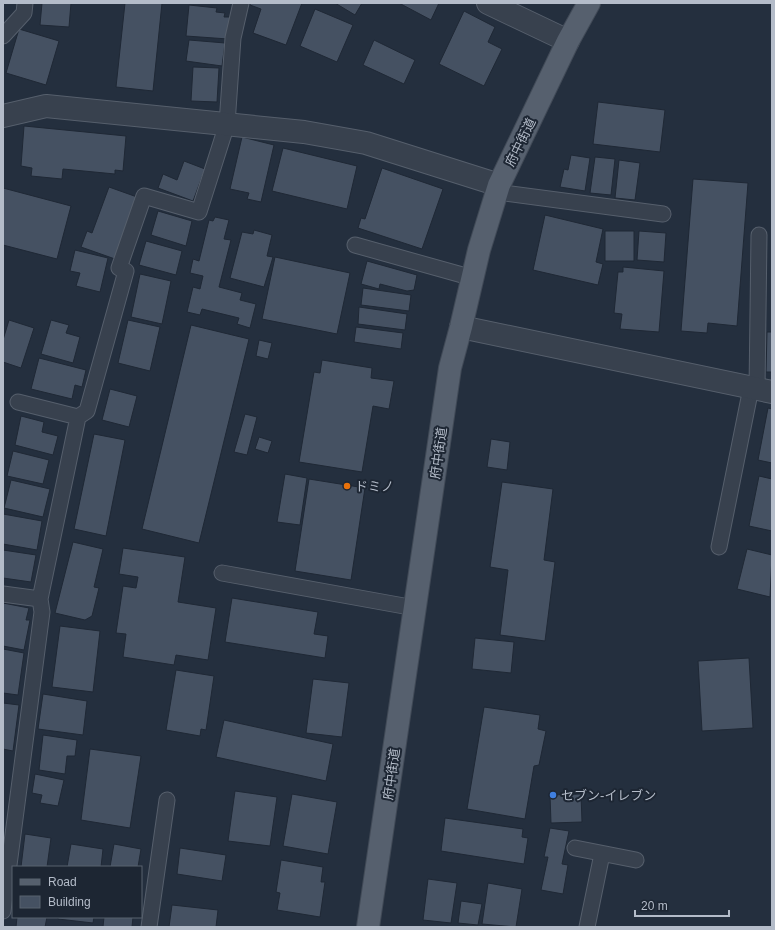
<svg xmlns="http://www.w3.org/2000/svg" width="775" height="930" viewBox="0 0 775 930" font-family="Arial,'Noto Sans JP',sans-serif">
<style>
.building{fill:#455162;stroke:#1f2835}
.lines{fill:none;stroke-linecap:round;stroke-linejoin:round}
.service-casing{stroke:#565f6c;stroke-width:17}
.minor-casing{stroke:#565f6c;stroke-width:24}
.primary-casing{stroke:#414a57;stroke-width:24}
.service{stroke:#38414e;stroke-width:15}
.minor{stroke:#38414e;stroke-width:22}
.primary{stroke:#56606e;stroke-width:22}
.food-dot{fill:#e8710a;stroke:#1d2633;stroke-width:1.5}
.shop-dot{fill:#3f7fe0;stroke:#1d2633;stroke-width:1.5}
.labels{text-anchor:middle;stroke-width:4;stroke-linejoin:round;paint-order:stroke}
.street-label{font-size:13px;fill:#b4bcc9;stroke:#1d2633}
.poi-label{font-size:13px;fill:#b4bcc9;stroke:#1d2633;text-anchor:start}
</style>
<rect width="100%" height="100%" fill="#242f3e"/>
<path class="building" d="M42 3H71L69 27 40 25Z
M125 3H162L153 91 116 87Z
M250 3H302L286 45 253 33 261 9 250 5Z
M335 3H362L355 15Z
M399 3H439L431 20Z
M189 5 217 8 216 12 225 13 224 17H230L228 39 186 36Z
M315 9 353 25 337 62 300 46Z
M464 11 495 27 488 42 502 49 484 86 439 64Z
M19 29 59 41 46 85 6 73Z
M189 40 225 43 222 66 186 61Z
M374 40 415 60 404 84 363 65Z
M193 67 219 68 217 102 191 101Z
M598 102 665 110 660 152 593 144Z
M24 126 126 136 123 171 115 170V174L63 169 62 179 31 176 32 168 21 166Z
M242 137 274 145 261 202 247 199 249 193 230 189Z
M283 148 357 166 347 209 272 191Z
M571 155 590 158 585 191 560 187 564 169 568 170Z
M595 157 615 159 611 195 590 193Z
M619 160 640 163 635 200 615 198Z
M184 161 205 169 193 201 158 188 163 174 177 180Z
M382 168 443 189 422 249 358 228 361 218 365 219Z
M693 179 748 183 737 326 708 323 707 333 681 331Z
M109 187 137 197 115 259 81 247 87 231 92 233Z
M3 188 71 206 57 259 3 245Z
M158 211 192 221 186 246 151 235Z
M545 215 603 229 596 262 603 264 598 285 533 270Z
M215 217 229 220 224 239 231 240 219 287 242 293 240 300 256 304 250 328 237 324 239 318 202 309 200 315 187 312 193 287 200 289 203 276 190 273 193 259 199 261 209 220 213 221Z
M254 230 272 235 267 256 273 257 264 287 230 278 242 232 253 234Z
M605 231H634V261H605Z
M639 231 666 233 664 262 637 260Z
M146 241 182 251 176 275 139 265Z
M75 250 108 258 100 292 76 286 80 273 70 271Z
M275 257 350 273 337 334 262 319Z
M367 261 417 275 414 290 407 291 380 284 379 289 361 284Z
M623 267 664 271 659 332 620 329 622 314 614 313 618 272H623Z
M140 274 171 281 162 324 131 317Z
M363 288 411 295 409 311 361 305Z
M359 307 407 314 405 330 358 324Z
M9 320 34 328 21 368 3 362V340Z
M51 320 69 325 66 333 80 337 73 363 41 354Z
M128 320 160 327 150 371 118 363Z
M191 325 249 339 199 543 142 529Z
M356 327 403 333 401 349 354 342Z
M767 332H772V372H766Z
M259 340 272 343 268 359 256 356Z
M39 358 86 370 82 387 75 385 72 399 31 389Z
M322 360 372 368 371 378 394 381 389 409 373 406 362 472 299 462 314 372 320 373Z
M110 389 137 396 129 427 102 420Z
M768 408 772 409V463L758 460Z
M245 414 257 417 247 455 234 452Z
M21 416 44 422 42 432 58 436 53 455 15 445Z
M94 434 125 440 106 536 74 529Z
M259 437 272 441 268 453 255 449Z
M491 439 510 442 507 470 487 467Z
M13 451 49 460 43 484 7 476Z
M285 474 307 478 300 525 277 522Z
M759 476 772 479V531L749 526Z
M309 479 365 488 351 580 295 571Z
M11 480 50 489 43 517 4 508Z
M502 482 553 489 544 560 555 562 545 641 500 635 508 570 490 567Z
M3 514 42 521 37 550 3 544Z
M73 542 103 549 94 587 99 588 92 616 85 620 55 613Z
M123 548 185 557 178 602 216 608 208 660 176 655 174 665 123 657 126 634 116 633 123 586 136 588 138 577 119 574Z
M747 549 772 555 770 597 737 589Z
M3 550 36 555 31 582 3 578Z
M232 598 318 612 314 634 328 636 325 658 225 642Z
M3 603 29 608 26 620H30L24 650 3 646Z
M60 626 100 631 93 692 52 687Z
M475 638 514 642 511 673 472 669Z
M3 649 24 653 18 695 3 693Z
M749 658 753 728 702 731 698 661Z
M176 670 214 676 206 730 201 729 200 736 166 730Z
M313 679 349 683 342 737 306 733Z
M43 694 87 701 83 735 38 729Z
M3 703 19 705 13 751 3 749Z
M484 707 540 715 538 729 546 731 539 765 534 766 525 819 467 809Z
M224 720 333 744 326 781 216 757Z
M43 735 77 740 75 756H67L65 774 39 770Z
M90 749 141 756 130 828 81 820Z
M35 774 64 780 58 806 40 803 42 795 32 793Z
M235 791 277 797 270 846 228 841Z
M292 794 337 802 328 854 283 846Z
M581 794 582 822 551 823 550 795Z
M445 818 523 829 522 837 528 838 524 864 441 851Z
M550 828 569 831 562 864 568 865 563 894 541 890 548 857H544Z
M25 834 51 838 47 867H21Z
M71 844 103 849 101 867H67Z
M114 844 141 849 138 867H110Z
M180 848 226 855 222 881 177 874Z
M281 860 323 867 321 882H325L320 917 277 910 280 893 276 892Z
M428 879 457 883 451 923 423 920Z
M488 883 522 889 516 927 482 924Z
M461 901 482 904 478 925 458 923Z
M172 905 218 910 216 927H169Z
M17 917H47L45 927H16Z
M58 917H94L93 923 58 919Z
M104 917H133L132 927H103Z"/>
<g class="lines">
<defs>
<path id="service" d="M3 36 24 13 25 3
M497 192 663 214
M355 245 473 278
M757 390 759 235
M78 417 87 411 126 271 119 268 144 196 199 212 227 124 233 38 241 3
M719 547 751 388
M222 573 415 608
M3 594 40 599
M575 848 636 860
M3 911 42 612 40 599 78 417 18 402
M149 927 167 800
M587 927 602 854"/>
<path id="minor" d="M488 3 568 41
M3 116 46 106 304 132 366 143 499 185
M461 327 772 392"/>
<path id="primary" d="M368 927 450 368 461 327 479 250 499 185 568 41 589 3"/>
</defs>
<use href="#service" class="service-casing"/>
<use href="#minor" class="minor-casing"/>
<use href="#primary" class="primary-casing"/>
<use href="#service" class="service"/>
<use href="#minor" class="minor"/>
<use href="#primary" class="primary"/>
</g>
<circle class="food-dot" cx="347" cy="486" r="4"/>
<circle class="shop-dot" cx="553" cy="795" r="4"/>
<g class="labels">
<g class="street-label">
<text transform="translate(520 142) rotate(-64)" y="5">府中街道</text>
<text transform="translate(438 453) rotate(-82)" y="5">府中街道</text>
<text transform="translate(391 774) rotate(-82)" y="5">府中街道</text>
</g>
<g class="poi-label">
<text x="355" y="491">ドミノ</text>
<text x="561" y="800">セブン-イレブン</text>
</g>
</g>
<rect width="775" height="930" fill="none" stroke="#b4bcc9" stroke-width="8"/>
<rect x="12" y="866" width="130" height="52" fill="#1d2633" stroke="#59626f"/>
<rect x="20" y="879" width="20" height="6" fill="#56606e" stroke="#59626f"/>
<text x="48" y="886" font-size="12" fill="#b4bcc9">Road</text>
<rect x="20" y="896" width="20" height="12" fill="#455162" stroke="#59626f"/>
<text x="48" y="906" font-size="12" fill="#b4bcc9">Building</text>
<path d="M635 910v6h94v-6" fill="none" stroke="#b4bcc9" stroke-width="2"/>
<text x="641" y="910" font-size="12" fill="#b4bcc9" stroke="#1d2633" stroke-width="3" paint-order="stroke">20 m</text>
</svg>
